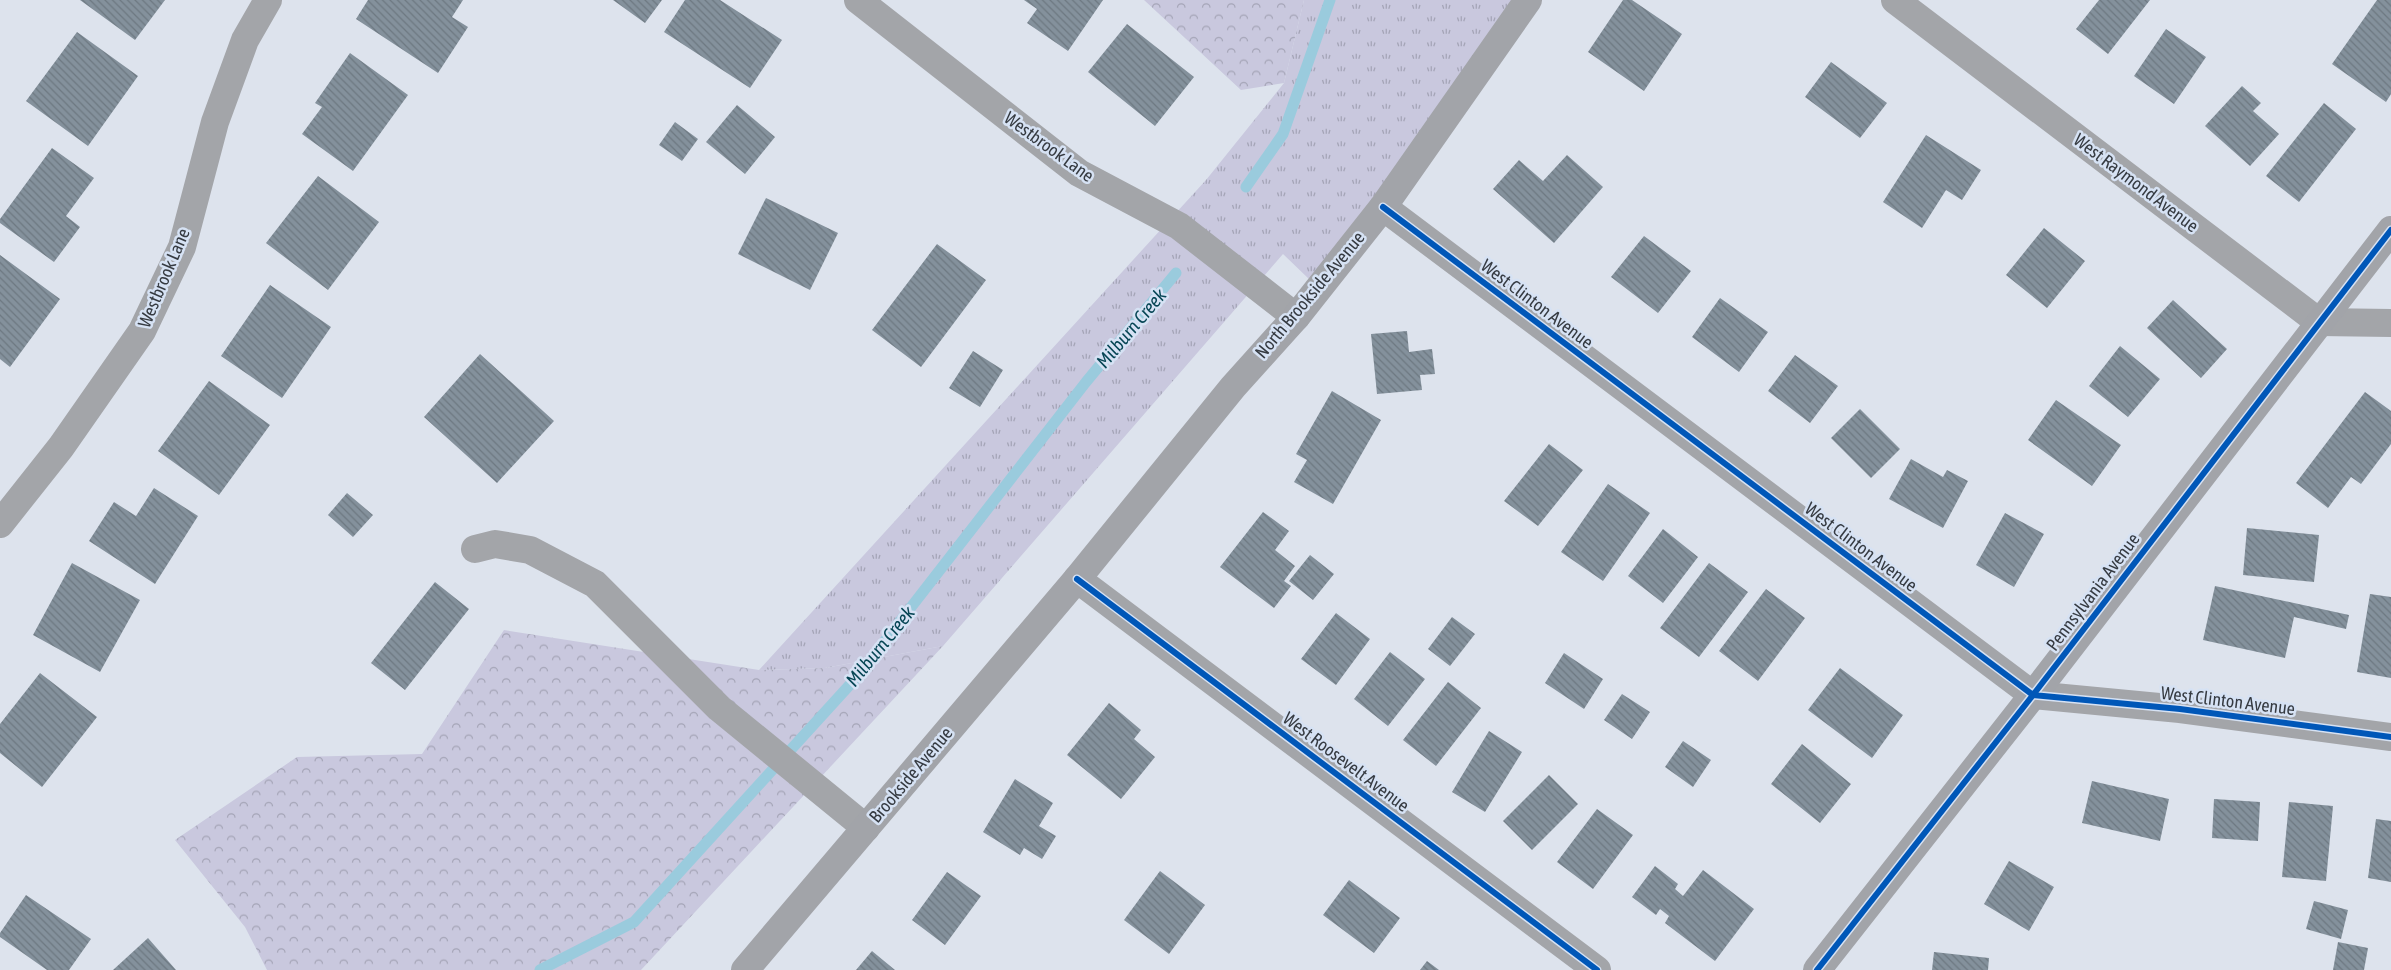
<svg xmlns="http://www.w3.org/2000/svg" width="2391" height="970" viewBox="0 0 2391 970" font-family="'Asap Condensed',sans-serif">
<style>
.grass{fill:url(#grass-tufts)}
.forest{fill:url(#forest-crowns)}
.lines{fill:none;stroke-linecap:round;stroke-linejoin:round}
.stream{stroke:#9acbdd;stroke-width:11}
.building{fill:url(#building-back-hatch)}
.street{stroke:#a3a5a9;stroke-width:28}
.secondary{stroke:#a2a4a9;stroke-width:28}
.cycleway-casing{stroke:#d6e2f4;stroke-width:9}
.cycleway{stroke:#0057b8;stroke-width:6}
.labels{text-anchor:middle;stroke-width:5;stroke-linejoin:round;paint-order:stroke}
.street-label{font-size:18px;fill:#363b42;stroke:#d6e2f4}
.water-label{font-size:19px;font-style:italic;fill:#074655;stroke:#d6e2f4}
</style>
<defs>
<pattern id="grass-tufts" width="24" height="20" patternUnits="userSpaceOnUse" patternTransform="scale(1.25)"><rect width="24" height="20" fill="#c9c8de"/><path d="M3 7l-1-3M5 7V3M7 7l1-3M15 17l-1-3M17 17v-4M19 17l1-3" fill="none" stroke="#a4a4b6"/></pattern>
<pattern id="forest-crowns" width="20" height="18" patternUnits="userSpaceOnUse" patternTransform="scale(1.25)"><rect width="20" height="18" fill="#c9c8de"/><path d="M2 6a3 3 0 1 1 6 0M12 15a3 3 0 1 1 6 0" fill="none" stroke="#a4a4b6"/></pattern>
<pattern id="building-back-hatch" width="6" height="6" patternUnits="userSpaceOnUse" patternTransform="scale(1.25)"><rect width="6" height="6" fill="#84919c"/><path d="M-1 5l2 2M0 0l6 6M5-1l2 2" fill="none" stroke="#6d7881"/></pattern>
</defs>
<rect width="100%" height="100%" fill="#dde3ed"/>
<path class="grass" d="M1304 0H1513L1375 198 1310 280 1283 254 943 646 825 668 759 670 1206 180 1284 83Z"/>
<path class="forest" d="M1144 0H1304L1284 83 1241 90Z
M504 630 759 670 825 668 943 646 641 970H267L245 927 175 840 297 757 422 754Z"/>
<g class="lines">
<path class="stream" d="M1246 187 1283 134 1330 0
M540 970 634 922 856 678 1086 382 1176 273"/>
</g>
<path class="building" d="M80 0H165L135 40Z
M368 0H463L452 17 468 27 438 73 356 19Z
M613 0H662L645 23Z
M685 0H720L782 40 750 88 664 32Z
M1024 0H1103L1068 51 1027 23 1037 9Z
M1623 0H1632L1682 34 1644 91 1588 52Z
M2099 0H2150L2108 54 2076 29Z
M2377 0H2391V94L2386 102 2332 64Z
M1127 24 1194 77 1155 126 1088 72Z
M2166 29 2206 57 2174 104 2134 76Z
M77 32 138 76 88 146 26 101Z
M350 53 408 95 353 171 302 134 322 107 315 103Z
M1831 62 1887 103 1860 138 1805 97Z
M2242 86 2261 103 2253 111 2279 134 2250 166 2205 126Z
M2324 103 2356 129 2299 202 2266 176Z
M737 105 775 137 745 174 706 142Z
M675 122 698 139 682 161 659 145Z
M1926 135 1981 170 1962 200 1946 190 1922 228 1883 202Z
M52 148 94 178 66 216 80 227 54 262 0 223V219Z
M1567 155 1603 187 1554 243 1493 189 1519 160 1543 181Z
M318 176 379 222 328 290 266 243Z
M766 198 838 233 810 290 738 254Z
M2044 228 2085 261 2047 308 2006 275Z
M1644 236 1691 271 1658 313 1611 277Z
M937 244 986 280 921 367 872 330Z
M0 255 60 299 10 367 0 359Z
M270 285 331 327 282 398 221 356Z
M1720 298 1768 332 1739 372 1692 337Z
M2173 300 2227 349 2201 378 2147 328Z
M1407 331 1409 352 1432 349 1435 374 1420 375 1422 390 1377 394 1371 334Z
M2120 346 2160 379 2128 417 2089 386Z
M973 351 1003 370 980 407 949 388Z
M480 354 554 421 497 483 424 417Z
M1795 355 1838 386 1810 423 1768 391Z
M209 381 270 425 219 495 158 451Z
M1332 391 1381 420 1333 504 1294 482 1307 460 1296 454Z
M2365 392 2391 411V444L2361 484 2351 477 2328 508 2296 483Z
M2056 400 2121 445 2092 486 2028 440Z
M1860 409 1900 449 1871 478 1831 438Z
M1549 444 1583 470 1538 526 1504 501Z
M1911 459 1943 477 1947 470 1968 481 1943 528 1889 499Z
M1608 484 1650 513 1603 581 1561 552Z
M154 488 198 516 155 584 89 541 114 502 136 516Z
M347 493 373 515 353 537 328 515Z
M1263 512 1289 531 1275 550 1295 566 1284 581 1291 586 1274 608 1220 567Z
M2005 513 2044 534 2014 587 1976 565Z
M2247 528 2319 535 2314 582 2243 575Z
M1663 529 1698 557 1663 603 1628 576Z
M1310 555 1334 574 1313 600 1289 581Z
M72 563 140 600 100 672 33 635Z
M1709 563 1748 592 1699 657 1660 628Z
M435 582 469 609 405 690 371 663Z
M2215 586 2349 615 2346 629 2294 617 2285 658 2203 640Z
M1766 589 1805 618 1758 681 1719 651Z
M2370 594 2391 597V678L2357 672Z
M1336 613 1370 639 1336 685 1301 659Z
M1452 617 1475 634 1450 666 1428 649Z
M1390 652 1425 679 1388 726 1354 699Z
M1564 653 1603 679 1584 709 1545 683Z
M1840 668 1903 715 1872 758 1808 710Z
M40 673 97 717 42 787 0 753V724Z
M1448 682 1481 708 1436 766 1403 740Z
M1622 694 1650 712 1632 739 1604 720Z
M1109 703 1141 730 1134 739 1155 757 1121 799 1067 755Z
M1489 731 1522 752 1485 812 1452 792Z
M1683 741 1711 760 1693 787 1665 767Z
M1802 744 1851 784 1820 823 1771 784Z
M1549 775 1578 804 1532 850 1503 821Z
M1015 779 1053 803 1039 826 1056 836 1042 859 1024 848 1020 855 983 832Z
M2092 781 2169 799 2160 841 2082 823Z
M2214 799 2260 802 2258 841 2212 838Z
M2289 802 2333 806 2326 881 2282 877Z
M1597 809 1633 835 1593 889 1557 862Z
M2376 819 2391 821V882L2368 878Z
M2009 861 2054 887 2029 931 1984 904Z
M1655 866 1678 884 1675 889 1683 896 1703 870 1754 909 1715 961 1665 923 1669 916 1660 909 1656 915 1632 897Z
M1160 871 1205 905 1169 954 1124 920Z
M947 872 981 896 945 945 912 920Z
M1349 880 1400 918 1374 953 1323 915Z
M26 895 91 939 69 970H47L0 937V933Z
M2314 901 2348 910 2341 939 2306 929Z
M148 938 176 970H113Z
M2338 942 2368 948 2364 970H2333Z
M872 951 895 970H856Z
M1934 952 1989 958 1988 970H1932Z
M1427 961 1439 970H1420Z"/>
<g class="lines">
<path class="street" d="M858 0 1079 173 1179 226 1296 317
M1895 0 2319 322 2391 323
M1383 207 2033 695 2180 709 2391 737
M0 524 61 447 142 331 182 247 215 122 245 40 268 0
M475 549 495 544 530 550 595 584 719 708 866 828
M1077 579 1597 970"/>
<path class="secondary" d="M745 970 1077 579 1233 387 1296 317 1383 207 1528 0
M1817 970 2033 695 2391 230"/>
<defs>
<path id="cycleway" d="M1383 207 2033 695 2180 709 2391 737
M1077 579 1597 970
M1817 970 2033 695 2391 230"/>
</defs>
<use href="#cycleway" class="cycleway-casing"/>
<use href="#cycleway" class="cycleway"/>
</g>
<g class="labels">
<g class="street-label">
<text transform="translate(1049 147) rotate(36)" y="6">Westbrook Lane</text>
<text transform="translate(2136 183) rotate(37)" y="6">West Raymond Avenue</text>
<text transform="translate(164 278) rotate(-67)" y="6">Westbrook Lane</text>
<text transform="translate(1310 295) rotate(-50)" y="6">North Brookside Avenue</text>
<text transform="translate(1537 304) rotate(37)" y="6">West Clinton Avenue</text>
<text transform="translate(1861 547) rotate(37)" y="6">West Clinton Avenue</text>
<text transform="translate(2093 592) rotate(-53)" y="6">Pennsylvania Avenue</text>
<text transform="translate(2228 701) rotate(7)" y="6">West Clinton Avenue</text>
<text transform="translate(1346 762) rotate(37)" y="6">West Roosevelt Avenue</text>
<text transform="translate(911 775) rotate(-50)" y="6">Brookside Avenue</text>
</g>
<g class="water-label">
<text transform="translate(1131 328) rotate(-50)" y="7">Milburn Creek</text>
<text transform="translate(880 646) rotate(-51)" y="7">Milburn Creek</text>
</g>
</g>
</svg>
